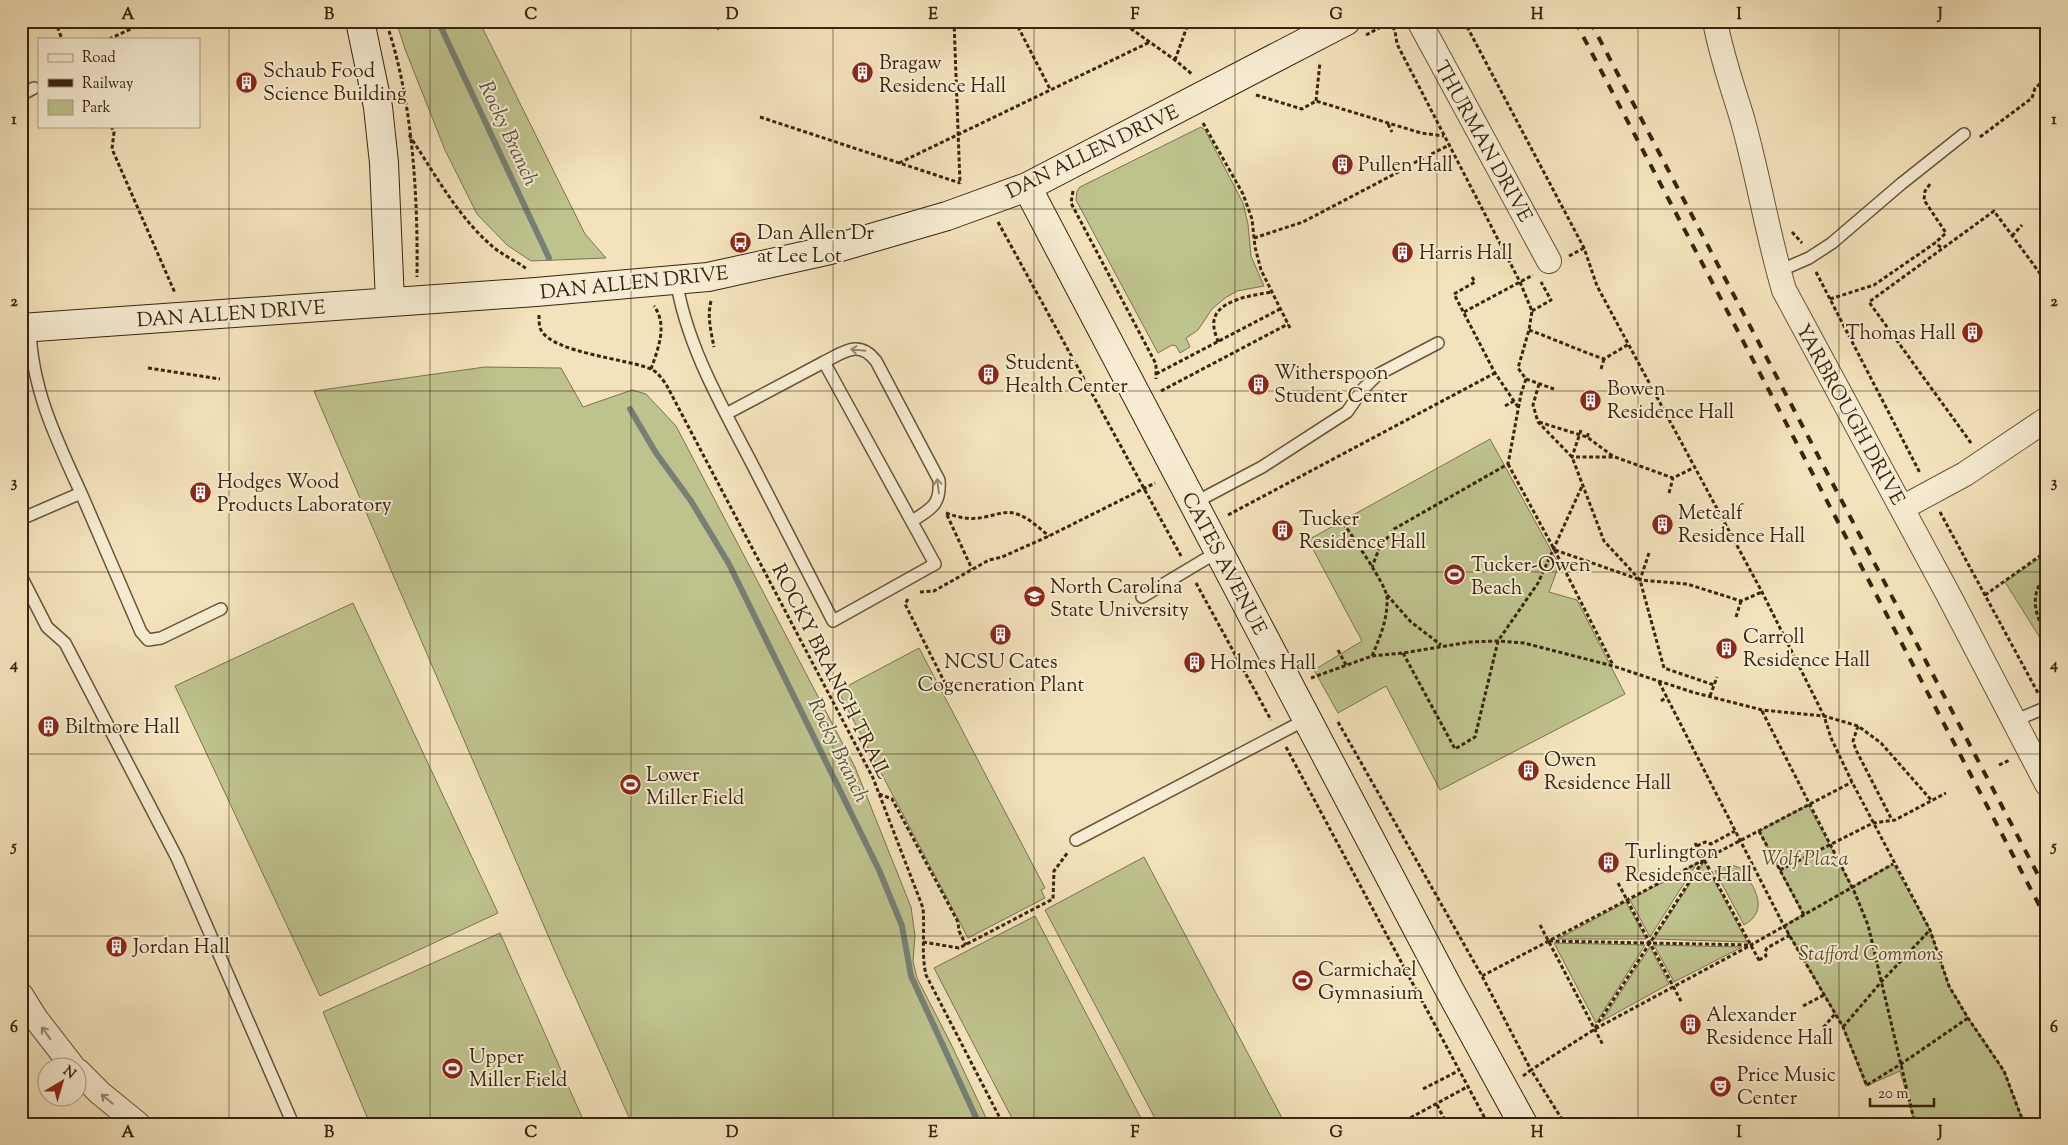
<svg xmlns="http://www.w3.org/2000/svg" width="2068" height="1145" viewBox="0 0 2068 1145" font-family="'Sorts Mill Goudy',serif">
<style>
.green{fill:#bec28d;stroke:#7c734e}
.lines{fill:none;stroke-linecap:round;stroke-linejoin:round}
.stream{stroke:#777f76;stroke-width:6}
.lane-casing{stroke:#68543a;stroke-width:14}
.street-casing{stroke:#68543a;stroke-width:26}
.secondary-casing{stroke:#39240f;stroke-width:30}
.path{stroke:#39240f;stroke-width:3;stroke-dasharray:4 2.5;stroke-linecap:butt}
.lane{stroke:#f7ecd3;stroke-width:11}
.street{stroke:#f7ecd3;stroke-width:24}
.secondary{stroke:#f7ecd3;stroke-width:28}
.rail{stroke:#39240f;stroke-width:4;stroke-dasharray:9 9;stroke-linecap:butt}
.oneway{stroke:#988871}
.grid{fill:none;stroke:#39240f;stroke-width:1;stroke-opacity:0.55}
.labels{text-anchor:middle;stroke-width:4;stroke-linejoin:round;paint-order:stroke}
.poi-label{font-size:20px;fill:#39240f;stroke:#f7ecd3;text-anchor:start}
.street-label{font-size:20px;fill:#39240f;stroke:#f7ecd3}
.park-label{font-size:20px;font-style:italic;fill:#5a4c2e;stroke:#f7ecd3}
.water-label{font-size:21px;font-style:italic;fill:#585242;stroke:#f7ecd3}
.neatline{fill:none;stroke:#39240f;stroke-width:2}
.grid-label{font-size:16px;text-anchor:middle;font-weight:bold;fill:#39240f}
</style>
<rect width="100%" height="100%" fill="#f3e2bb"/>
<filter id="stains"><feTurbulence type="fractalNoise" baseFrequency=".004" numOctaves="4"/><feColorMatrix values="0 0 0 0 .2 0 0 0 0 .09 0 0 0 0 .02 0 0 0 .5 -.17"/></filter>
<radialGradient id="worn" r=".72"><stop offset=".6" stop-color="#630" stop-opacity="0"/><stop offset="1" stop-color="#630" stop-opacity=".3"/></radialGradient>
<path class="green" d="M396 21H479L585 234 606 258 531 261 507 245 477 214 445 150 405 49Z
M1201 127 1205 130 1243 203 1248 224 1251 256 1264 286 1237 291 1225 298 1212 309 1198 330 1186 338 1190 347 1180 353 1176 346 1172 345 1158 353 1076 200 1077 191 1080 187Z
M485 367 561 368 583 407 632 390 646 394 676 426 855 767 911 907 915 936 913 961 917 978 951 1044 989 1124H632L553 947 314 391Z
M1490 439 1559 565 1549 592 1577 600 1625 694 1440 790 1386 686 1338 713 1314 670 1362 641 1308 540Z
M2047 553V649L2005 582Z
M353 603 498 913 320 996 175 686Z
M919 648 1045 888 1041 890 1045 898 968 938 838 691Z
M1808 805 1852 887 1893 864 1930 930 1949 986 1968 1018 2004 1071 2024 1124H1915L1900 1071 1866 1086 1843 1027 1784 926 1803 914 1759 831Z
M1144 857 1282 1118 1271 1124H1158L1045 910Z
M1704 862 1747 942 1654 939Z
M1697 863 1650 937 1630 900Z
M1731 865 1741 868C1755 888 1770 910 1744 925L1715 871Z
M1626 902 1646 939H1558Z
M1035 916 1144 1124H1015L934 968Z
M500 933 585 1124H370L323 1012Z
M1554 943 1645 945 1596 1023Z
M1654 945 1742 947 1674 982Z
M1650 947 1669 984 1602 1021Z"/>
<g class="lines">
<path class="stream" d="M438 21 549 258
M630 409 656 453 691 501 729 564 879 870 902 926 911 976 979 1124"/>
<defs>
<path id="lane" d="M21 95 34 88
M1779 271 1809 258 1832 243 1901 184 1964 134
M676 279C686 343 719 401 749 458 777 513 805 567 833 621L935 564 824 362 726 414
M30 327C31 387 56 439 81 493 101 539 121 586 141 632L148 640 161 638 221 609
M824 362C844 352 859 339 876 361L939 480C941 505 931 509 912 521
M1194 503 1262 467 1347 412 1363 389 1377 375 1438 343
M21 519 81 493
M21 576 47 627 65 643 177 858 293 1124
M1142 597 1219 551
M2014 721 2047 707
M1076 840 1307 719"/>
<path id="street" d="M1419 21 1549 261
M1715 21C1721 55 1732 85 1742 118 1758 174 1767 233 1784 290L1948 594 2047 784
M1902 508 1965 474 2047 419
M21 995 36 1019 74 1068
M78 1071 100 1093 138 1124"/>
<path id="secondary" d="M360 21 378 107 384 163 390 302
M1027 187 1449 989 1523 1124
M21 328 536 292 708 277 830 250 947 216 1027 187 1346 21"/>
</defs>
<use href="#lane" class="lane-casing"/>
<use href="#street" class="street-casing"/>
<use href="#secondary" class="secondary-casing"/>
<path class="path" d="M55 21 62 39
M954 21 960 184
M1015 21 1050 89
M1120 21 1175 60 1193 75
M1278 21 1285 27
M1464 21 1584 248 1597 286 1762 592 1824 716 1831 738 1852 782 1930 930 1949 986 1968 1018 2004 1071 2024 1124
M717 29 729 21
M389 31C413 106 418 198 417 277
M1366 35 1390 22 1395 31 1397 44 1520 282 1532 311 1529 330 1518 368 1526 379 1521 394 1508 464 1394 529 1379 549 1372 567
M109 39 148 21
M1175 60 1189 21
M1256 95 1302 109 1316 101 1421 133 1444 136
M1316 101 1320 62
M760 117 960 183
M1203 123 1243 194 1252 219 1255 247 1261 270 1290 328
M1388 124 1392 132
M111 126 114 132 112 149 175 293
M409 135C434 172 457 216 492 246 502 255 516 261 527 269
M1980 137 2032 98 2035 88 2047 78
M899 163 1150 42
M1414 163 1449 145
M1930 184 1925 191 1924 200 1946 233 1935 243
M1073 191 1071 203 1156 364V379
M998 222 1181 556
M1792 232 1802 243
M2012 236 2022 225
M1254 238 1303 222 1406 168
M1569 256 1584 248
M1816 272 1920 473
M1472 277 1475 282 1454 294 1495 373 1518 407
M1830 299 1874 285 1935 243 1942 248
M711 301C707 316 711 332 714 347
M1532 311 1551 300 1541 282
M1464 312 1533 275
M539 315C539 319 539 327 541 330 553 353 628 359 651 369 658 372 663 380 667 386L873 778 923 908C925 931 921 953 926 975L1003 1124
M1529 330C1554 339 1578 350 1604 359L1629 344
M1218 342C1217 337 1214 332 1214 327 1210 300 1254 295 1272 292
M148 368 220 379
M651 369C658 349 668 325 654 306
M1601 369 1604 359
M1156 374 1280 309
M1526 379 1554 389
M1539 384 1533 405 1538 422 1572 457 1604 541 1640 580 1664 668 1714 685
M1161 391 1288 324
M1505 406 1514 401
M1539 422 1587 437 1614 457
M1581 430 1572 457H1615L1673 478 1695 467
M1587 437 1589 432
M1971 443 1869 302 1994 211 2047 283
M1508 464 1554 549 1613 665
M1669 493 1673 478
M1940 512 2038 693
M946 513C959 518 972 520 985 517 996 515 1006 510 1017 514 1029 518 1039 528 1049 536
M947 515 972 569
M1228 515 1495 373
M1340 518C1349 532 1386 584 1387 597 1388 619 1380 637 1372 656
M1555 550 1638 579
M1649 553 1640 580 1687 584 1741 601 1762 592
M2047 575C2029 592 2034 616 2047 634
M1196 583 1271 720
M920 592 934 591 989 560 1002 557 1049 536 1155 483
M1387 595 1411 622 1441 645
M1985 595 2047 551
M908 599 905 604 950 693
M1736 617 1741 601
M1338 650 1346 665
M1403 653 1455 749 1475 737 1498 641 1538 583 1583 484
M1311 678 1372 656 1403 653 1470 642 1498 641 1524 643 1613 666 1692 692 1762 710 1824 716 1858 726 1881 743 1932 801
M1659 682 1784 926 1843 1027 1867 1086
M1710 696 1717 677
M1661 701 1667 697
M1762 711 1854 891 1868 925 1915 1124
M1338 722 1482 976 1531 1070 1595 1029 1751 945 1893 864
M1858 726 1853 741 1856 750 1892 820
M1286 747 1488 1124
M1999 765 2010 760
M879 794 892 799 958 922 959 931 966 945
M1759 831 1804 915
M1695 843 1760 962
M1697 846 1705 842 1711 844 1735 831
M1780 870 1873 823 1895 820 1946 793
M1618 883 1682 1003
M1540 925 1603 1045
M1549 941 1750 945
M923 942 959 948 1053 899 1054 871 1068 852
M1759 960 1766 956 1765 952 1767 948 1790 935
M1482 976 1852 782
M1803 1006 1824 995
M1843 1027 1882 981 1930 930
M1595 1028 1704 859
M1831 1044 1822 1029 1835 1014
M1523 1076 1531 1070 1565 1124
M1867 1085 1901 1064 1968 1018
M1423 1089 1458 1071
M1437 1105 1447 1124
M1399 1124 1467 1087"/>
<use href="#lane" class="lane"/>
<use href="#street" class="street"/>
<use href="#secondary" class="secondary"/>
<path class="rail" d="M1575 21 2047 920
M1590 21 2047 892"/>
</g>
<defs><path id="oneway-shaft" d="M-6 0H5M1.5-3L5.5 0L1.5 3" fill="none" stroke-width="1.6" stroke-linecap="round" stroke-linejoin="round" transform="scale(1.25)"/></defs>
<g class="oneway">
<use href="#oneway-shaft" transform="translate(858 350) rotate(-174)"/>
<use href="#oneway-shaft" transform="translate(938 486) rotate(-97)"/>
<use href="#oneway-shaft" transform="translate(46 1033) rotate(-126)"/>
<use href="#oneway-shaft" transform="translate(107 1099) rotate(-141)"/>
</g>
<path class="grid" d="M229 21V1124M430 21V1124M631 21V1124M833 21V1124M1034 21V1124M1235 21V1124M1437 21V1124M1638 21V1124M1839 21V1124M21 209H2047M21 391H2047M21 572H2047M21 754H2047M21 936H2047"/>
<defs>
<symbol id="building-disc" viewBox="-11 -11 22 22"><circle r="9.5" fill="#8f2418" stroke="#f7ecd3"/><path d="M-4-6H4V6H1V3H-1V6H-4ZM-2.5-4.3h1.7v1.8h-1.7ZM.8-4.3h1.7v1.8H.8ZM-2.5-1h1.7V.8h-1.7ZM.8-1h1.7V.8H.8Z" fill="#fff"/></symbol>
<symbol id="bus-disc" viewBox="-11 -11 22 22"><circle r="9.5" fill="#8f2418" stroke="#f7ecd3"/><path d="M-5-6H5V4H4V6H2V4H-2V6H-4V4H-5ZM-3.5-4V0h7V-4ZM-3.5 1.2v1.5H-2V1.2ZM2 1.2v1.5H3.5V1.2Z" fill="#fff"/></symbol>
<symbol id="stadium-disc" viewBox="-11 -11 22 22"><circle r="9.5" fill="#8f2418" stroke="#f7ecd3"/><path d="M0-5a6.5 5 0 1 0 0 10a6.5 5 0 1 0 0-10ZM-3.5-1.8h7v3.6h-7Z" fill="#fff"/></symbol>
<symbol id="university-disc" viewBox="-11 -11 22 22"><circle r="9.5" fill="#8f2418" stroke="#f7ecd3"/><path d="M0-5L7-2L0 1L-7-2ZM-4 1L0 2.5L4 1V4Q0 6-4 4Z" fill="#fff"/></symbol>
<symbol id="theatre-disc" viewBox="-11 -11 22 22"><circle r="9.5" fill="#8f2418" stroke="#f7ecd3"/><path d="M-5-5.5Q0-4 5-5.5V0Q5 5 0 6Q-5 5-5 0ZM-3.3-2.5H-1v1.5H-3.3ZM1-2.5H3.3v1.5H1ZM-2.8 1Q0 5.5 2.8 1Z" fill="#fff"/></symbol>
</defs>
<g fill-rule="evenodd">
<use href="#building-disc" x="850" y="60" width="25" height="25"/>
<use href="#building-disc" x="234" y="70" width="25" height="25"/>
<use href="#building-disc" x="1330" y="152" width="25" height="25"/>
<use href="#bus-disc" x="728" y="230" width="25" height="25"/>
<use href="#building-disc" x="1390" y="240" width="25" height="25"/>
<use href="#building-disc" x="1960" y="320" width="25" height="25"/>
<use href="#building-disc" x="976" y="362" width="25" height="25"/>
<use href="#building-disc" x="1246" y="372" width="25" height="25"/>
<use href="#building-disc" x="1578" y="388" width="25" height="25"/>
<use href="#building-disc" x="188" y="480" width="25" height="25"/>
<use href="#building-disc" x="1650" y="512" width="25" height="25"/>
<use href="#building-disc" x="1270" y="518" width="25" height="25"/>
<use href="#stadium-disc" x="1442" y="562" width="25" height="25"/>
<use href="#university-disc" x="1022" y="584" width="25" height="25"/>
<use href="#building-disc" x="988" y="622" width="25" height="25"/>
<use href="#building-disc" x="1714" y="636" width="25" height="25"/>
<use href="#building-disc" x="1182" y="650" width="25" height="25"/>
<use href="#building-disc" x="36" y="714" width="25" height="25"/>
<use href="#building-disc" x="1516" y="758" width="25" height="25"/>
<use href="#stadium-disc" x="618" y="772" width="25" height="25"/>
<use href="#building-disc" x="1596" y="850" width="25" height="25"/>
<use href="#building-disc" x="104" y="934" width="25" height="25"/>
<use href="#stadium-disc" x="1290" y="968" width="25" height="25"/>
<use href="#building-disc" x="1678" y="1012" width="25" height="25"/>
<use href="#stadium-disc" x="440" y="1056" width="25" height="25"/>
<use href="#theatre-disc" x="1708" y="1074" width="25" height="25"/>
</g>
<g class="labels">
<g class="poi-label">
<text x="879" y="69">Bragaw<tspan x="879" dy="23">Residence Hall</tspan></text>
<text x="263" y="77">Schaub Food<tspan x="263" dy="23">Science Building</tspan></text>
<text x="1358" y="171">Pullen Hall</text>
<text x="757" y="239">Dan Allen Dr<tspan x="757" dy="23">at Lee Lot</tspan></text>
<text x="1419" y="259">Harris Hall</text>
<text x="1956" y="339" text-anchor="end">Thomas Hall</text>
<text x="1005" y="369">Student<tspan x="1005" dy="23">Health Center</tspan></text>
<text x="1274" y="379">Witherspoon<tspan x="1274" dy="23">Student Center</tspan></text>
<text x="1607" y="395">Bowen<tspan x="1607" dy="23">Residence Hall</tspan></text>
<text x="217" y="488">Hodges Wood<tspan x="217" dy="23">Products Laboratory</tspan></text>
<text x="1678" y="519">Metcalf<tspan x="1678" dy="23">Residence Hall</tspan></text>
<text x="1299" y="525">Tucker<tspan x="1299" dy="23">Residence Hall</tspan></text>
<text x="1471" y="571">Tucker-Owen<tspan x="1471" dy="23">Beach</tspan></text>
<text x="1050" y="593">North Carolina<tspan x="1050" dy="23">State University</tspan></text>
<text x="1743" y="643">Carroll<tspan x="1743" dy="23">Residence Hall</tspan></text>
<text x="1001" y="668" text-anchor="middle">NCSU Cates<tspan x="1001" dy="23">Cogeneration Plant</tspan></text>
<text x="1210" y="669">Holmes Hall</text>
<text x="65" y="733">Biltmore Hall</text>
<text x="1544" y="766">Owen<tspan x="1544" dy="23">Residence Hall</tspan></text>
<text x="646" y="781">Lower<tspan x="646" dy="23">Miller Field</tspan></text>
<text x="1625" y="858">Turlington<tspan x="1625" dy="23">Residence Hall</tspan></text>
<text x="133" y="953">Jordan Hall</text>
<text x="1318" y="976">Carmichael<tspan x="1318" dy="23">Gymnasium</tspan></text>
<text x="1706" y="1021">Alexander<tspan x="1706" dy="23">Residence Hall</tspan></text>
<text x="469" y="1063">Upper<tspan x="469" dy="23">Miller Field</tspan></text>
<text x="1737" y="1081">Price Music<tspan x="1737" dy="23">Center</tspan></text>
</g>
<g class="street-label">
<text transform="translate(1484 141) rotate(61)" y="7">THURMAN DRIVE</text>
<text transform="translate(1092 151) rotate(-26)" y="7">DAN ALLEN DRIVE</text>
<text transform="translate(634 282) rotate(-6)" y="7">DAN ALLEN DRIVE</text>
<text transform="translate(231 313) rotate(-4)" y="7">DAN ALLEN DRIVE</text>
<text transform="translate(1851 414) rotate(61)" y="7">YARBROUGH DRIVE</text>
<text transform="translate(1225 563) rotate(62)" y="7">CATES AVENUE</text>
<text transform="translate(832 671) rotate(63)" y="7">ROCKY BRANCH TRAIL</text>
</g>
<g class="park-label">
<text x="1805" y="865">Wolf Plaza</text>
<text x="1871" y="960">Stafford Commons</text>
</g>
<g class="water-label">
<text transform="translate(509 133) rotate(65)" y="7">Rocky Branch</text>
<text transform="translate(839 750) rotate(64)" y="7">Rocky Branch</text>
</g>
</g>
<rect width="2068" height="1145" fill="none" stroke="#f3e2bb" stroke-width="55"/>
<rect x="38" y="38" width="162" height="90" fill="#f7ecd3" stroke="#ab9c85"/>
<rect x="48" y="54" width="25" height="8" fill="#f7ecd3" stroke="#ab9c85"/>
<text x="82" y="62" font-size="15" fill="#39240f">Road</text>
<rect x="48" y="79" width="25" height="8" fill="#39240f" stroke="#ab9c85"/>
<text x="82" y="88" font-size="15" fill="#39240f">Railway</text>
<rect x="48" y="100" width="25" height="15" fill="#bec28d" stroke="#ab9c85"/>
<text x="82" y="112" font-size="15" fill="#39240f">Park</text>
<g transform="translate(62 1082) rotate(38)"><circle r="24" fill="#f7ecd3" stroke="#ab9c85"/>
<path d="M0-4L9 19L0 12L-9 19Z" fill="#8f2418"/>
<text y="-8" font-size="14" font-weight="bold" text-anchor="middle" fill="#39240f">N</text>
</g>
<path d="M1870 1098v8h64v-8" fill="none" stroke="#39240f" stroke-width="2.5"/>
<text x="1878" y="1098" font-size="15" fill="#39240f" stroke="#f7ecd3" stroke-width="4" paint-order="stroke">20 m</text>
<rect x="28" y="28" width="2012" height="1090" class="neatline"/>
<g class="grid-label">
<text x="128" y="19">A</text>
<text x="329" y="19">B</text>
<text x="531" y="19">C</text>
<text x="732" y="19">D</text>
<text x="933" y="19">E</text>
<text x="1135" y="19">F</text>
<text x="1336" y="19">G</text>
<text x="1537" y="19">H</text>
<text x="1739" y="19">I</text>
<text x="1940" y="19">J</text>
<text x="14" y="124">1</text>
<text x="2054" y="124">1</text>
<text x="14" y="306">2</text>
<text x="2054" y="306">2</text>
<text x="14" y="487">3</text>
<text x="2054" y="487">3</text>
<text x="14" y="669">4</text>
<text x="2054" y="669">4</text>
<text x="14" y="851">5</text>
<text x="2054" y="851">5</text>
<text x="14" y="1032">6</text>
<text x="2054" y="1032">6</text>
<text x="128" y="1137">A</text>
<text x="329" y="1137">B</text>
<text x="531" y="1137">C</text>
<text x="732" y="1137">D</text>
<text x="933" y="1137">E</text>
<text x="1135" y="1137">F</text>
<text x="1336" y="1137">G</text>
<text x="1537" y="1137">H</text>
<text x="1739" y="1137">I</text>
<text x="1940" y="1137">J</text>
</g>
<rect width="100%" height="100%" filter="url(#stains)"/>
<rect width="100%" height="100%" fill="url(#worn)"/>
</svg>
